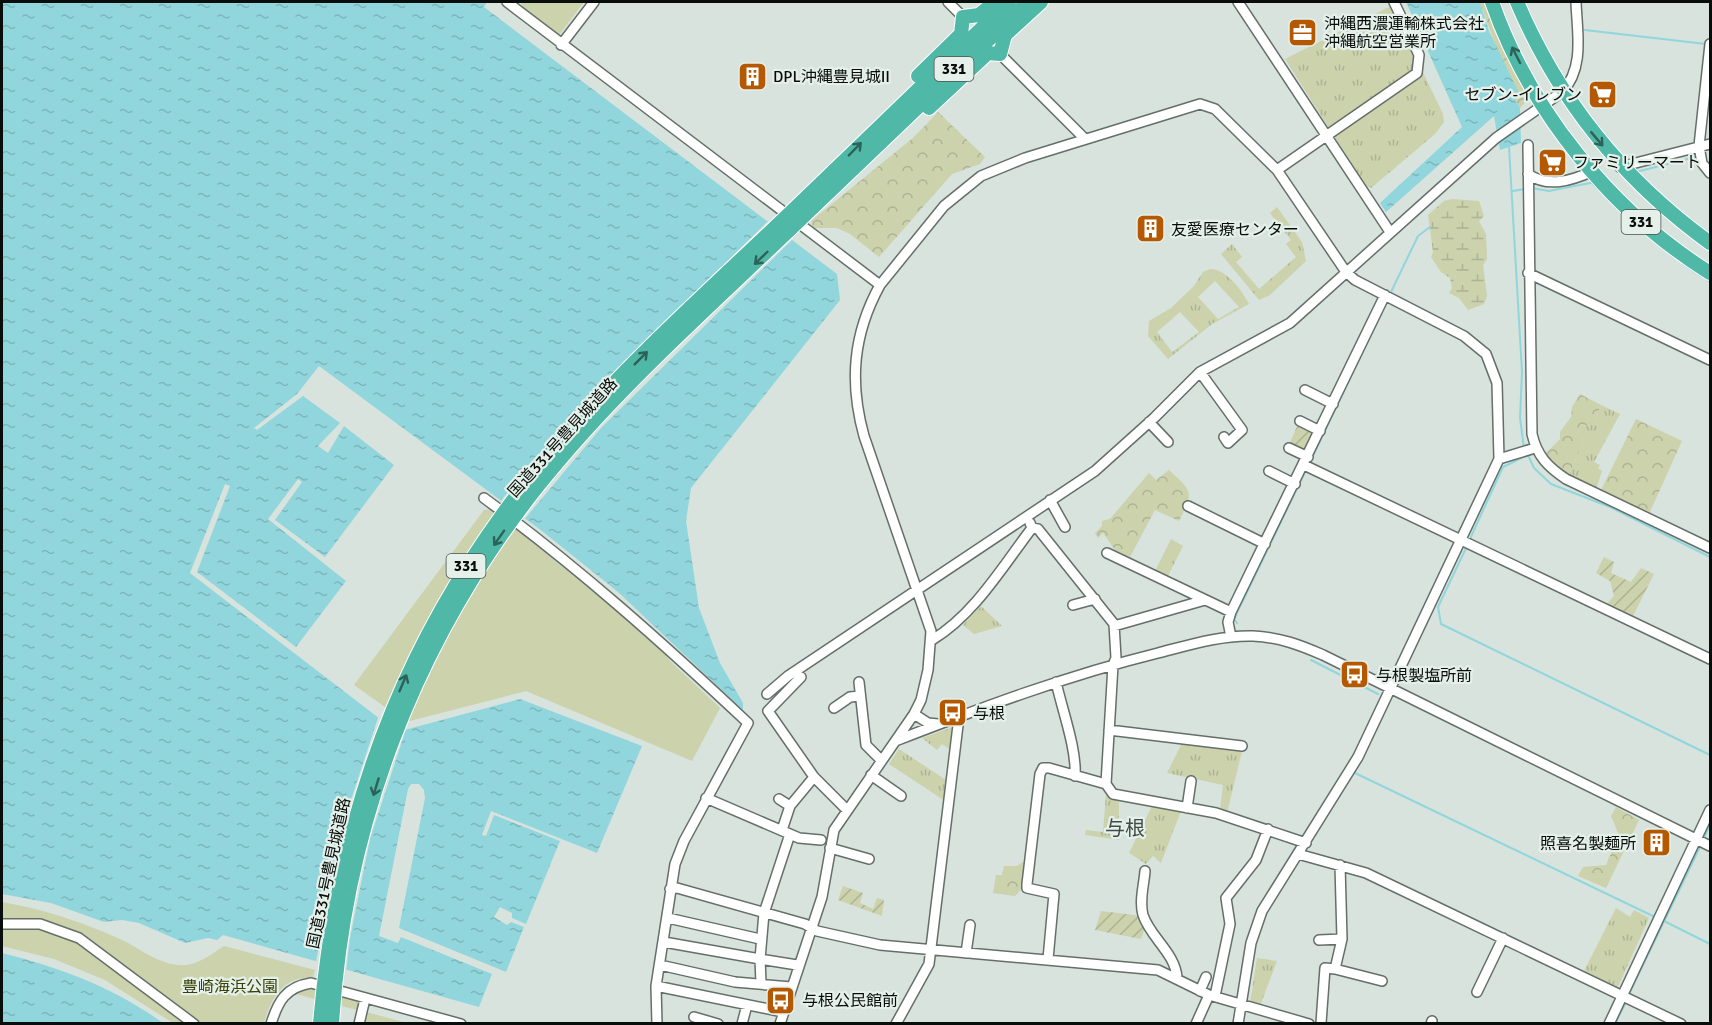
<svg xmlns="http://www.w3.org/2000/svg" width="1712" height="1025" viewBox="0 0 1712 1025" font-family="Signika,'Noto Sans JP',sans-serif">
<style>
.grass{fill:url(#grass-tufts);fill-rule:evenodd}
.forest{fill:url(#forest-crowns)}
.wetland{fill:url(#wetland-marsh)}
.park{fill:#cbd2ac}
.garden{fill:url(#garden-furrows)}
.water{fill:url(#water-ripples)}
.pier{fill:#d7e3dc}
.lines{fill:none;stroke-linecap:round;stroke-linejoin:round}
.stream{stroke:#91d6dc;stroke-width:2}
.minor-casing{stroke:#656f69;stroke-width:12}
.highway-casing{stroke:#fff;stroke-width:16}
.minor{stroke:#fff;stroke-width:9}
.highway{stroke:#50b8a7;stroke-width:14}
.highway-bridge-casing{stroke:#fff;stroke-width:16;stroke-linecap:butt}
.highway-bridge{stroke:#50b8a7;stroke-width:14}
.oneway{stroke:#2c6259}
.labels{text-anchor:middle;stroke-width:4.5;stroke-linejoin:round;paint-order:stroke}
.shield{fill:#e4f0e9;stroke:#4b514e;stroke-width:1.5}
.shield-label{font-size:15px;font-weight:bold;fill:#090d0b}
.poi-label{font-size:16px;fill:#090d0b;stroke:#e4f0e9;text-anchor:start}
.street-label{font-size:16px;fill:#090d0b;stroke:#e4f0e9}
.park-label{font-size:16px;fill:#383f00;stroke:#e4f0e9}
.quarter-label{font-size:20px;fill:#424c46;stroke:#e4f0e9}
</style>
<defs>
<pattern id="grass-tufts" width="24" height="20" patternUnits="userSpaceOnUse" patternTransform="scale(1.5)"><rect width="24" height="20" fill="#cbd2ac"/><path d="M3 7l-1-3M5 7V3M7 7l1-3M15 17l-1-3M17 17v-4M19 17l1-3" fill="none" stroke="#adb393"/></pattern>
<pattern id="forest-crowns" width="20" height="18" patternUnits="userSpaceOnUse" patternTransform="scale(1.5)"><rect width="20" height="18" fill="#cbd2ac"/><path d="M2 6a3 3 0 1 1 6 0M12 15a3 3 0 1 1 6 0" fill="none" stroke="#adb393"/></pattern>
<pattern id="wetland-marsh" width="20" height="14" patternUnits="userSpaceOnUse" patternTransform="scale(1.5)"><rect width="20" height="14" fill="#cbd2ac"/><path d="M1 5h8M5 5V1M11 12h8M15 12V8" fill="none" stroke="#adb393"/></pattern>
<pattern id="garden-furrows" width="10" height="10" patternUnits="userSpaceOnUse" patternTransform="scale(1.5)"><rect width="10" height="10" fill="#cbd2ac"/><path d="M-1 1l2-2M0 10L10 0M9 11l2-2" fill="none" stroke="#adb393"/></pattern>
<pattern id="water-ripples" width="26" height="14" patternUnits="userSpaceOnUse" patternTransform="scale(1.5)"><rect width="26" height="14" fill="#91d6dc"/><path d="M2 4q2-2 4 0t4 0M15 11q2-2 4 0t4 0" fill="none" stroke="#7cb6bb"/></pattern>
</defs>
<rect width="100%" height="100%" fill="#d7e3dc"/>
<path class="grass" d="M1391 6 1443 114 1444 122 1435 134 1371 188 1366 186 1285 59Z
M1277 207 1302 242 1306 261 1270 295 1259 300 1221 254 1232 244 1242 257 1236 262 1259 289 1296 257 1286 244 1291 240 1270 213Z
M1210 269C1227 269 1242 291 1249 304L1212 324 1168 359 1148 336 1149 321 1171 308 1194 286 1203 272ZM1215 281 1239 307 1218 319 1198 297ZM1180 312 1199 332 1172 352 1157 332Z
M1601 405 1620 414 1594 462 1600 465 1598 468 1602 471 1596 489 1569 475 1583 441 1577 432 1580 426 1593 425Z
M1171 539 1183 546 1168 576 1155 571Z
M981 606 1002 626 974 634 963 625Z
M953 727 951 750 942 744 937 750 922 738Z
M1183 741 1242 751 1227 813 1220 810 1223 785 1167 773Z
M899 749 949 782 945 801 889 764Z
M1106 794 1119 802V840L1085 835 1086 830 1103 832Z
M1152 806 1181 811 1161 863 1153 856 1146 864 1129 853Z
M1616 908 1630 917 1634 910 1649 918 1617 989 1583 973Z
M1257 958 1277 961 1260 1006 1250 1003Z
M313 988 360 1001 357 1010 292 993Z"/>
<path class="forest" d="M1480 2H1484L1508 56 1527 88 1524 104 1520 108 1514 98Z
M938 112 985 157 980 164 952 174 879 257 850 234 837 228H813L811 221 914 137Z
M1580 394 1601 405 1593 425 1580 426 1577 432 1583 441 1569 475 1552 464 1544 455 1560 439V432L1571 417 1572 407Z
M1636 419 1682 441 1649 514 1601 490Z
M1169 470C1193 492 1194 492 1179 521L1155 510 1130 557 1115 550 1103 533 1098 538 1095 533 1102 526V521L1110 519 1149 473 1156 480Z
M1616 807 1639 820 1606 888 1578 876 1583 867 1606 865 1619 835 1611 816Z
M1023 862H1027L1025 885 1015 896 993 893 996 875H1002L1004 866H1017Z"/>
<path class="wetland" d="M1452 199 1479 201 1484 216 1479 221 1486 234 1487 259 1483 265 1487 296 1484 304 1468 310 1459 298 1449 293 1452 288 1450 278 1441 272 1431 257 1433 252 1428 215 1444 201Z"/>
<path class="park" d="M520 2H584L559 35 524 8Z
M491 509 662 648 669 660 720 708 692 761 526 691 406 722 354 685 484 510Z
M2 902C43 909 82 922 120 939 139 948 157 963 178 965 196 967 210 955 224 946L315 970 313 977C283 977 272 996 264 1023H173L105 980 54 959 2 946Z
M366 1012 407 1023 363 1024Z"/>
<path class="garden" d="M1298 424 1314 432 1305 452 1289 445Z
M1604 557 1614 562 1611 573 1631 582 1641 568 1654 574 1632 618 1606 605 1614 596 1610 581 1596 573Z
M843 886 863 893 860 903 873 909 877 898 884 900 882 916 838 900Z
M1101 911 1142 916 1145 928 1141 939 1095 930Z"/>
<path class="water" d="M2 2H487L484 7 837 274 840 300 691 488 686 521 699 608 720 663 743 703V710L618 592 542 531 319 366 297 394 254 428 257 430 303 396 340 423 318 446 328 453 344 426 394 465 325 557 275 520 302 482 298 479 268 519 346 581 296 647 197 572 230 486 225 484 190 573 397 732 520 699 642 746 597 853 491 811 482 835 486 836 494 815 560 841 526 924 512 918V913L500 907 494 917 507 925 511 922 524 927 506 972 399 928 425 798 424 790 419 784H411L408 789 379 936 398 943 401 937 492 974 479 1007 223 935 217 940 208 938 185 943 139 923 122 920 104 922 51 903 2 894Z
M1406 2H1480L1489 31 1519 93 1514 98 1520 108 1521 143 1500 150 1494 116 1386 212 1380 203 1462 127Z
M2 953C61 968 113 987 163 1023H2Z"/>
<path class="pier" d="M770 219 794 238 601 428 523 521 499 503 577 409Z
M379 715 398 729 407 726 370 839 350 938 346 973 316 964V962L342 827Z"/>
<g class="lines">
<path class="stream" d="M1585 30 1706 44
M1509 147 1522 372 1520 418 1524 448
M1636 172 1699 156
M1592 183 1627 218
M1531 188 1549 191 1595 182
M1513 191 1525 189
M1633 225 1647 236
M1656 243 1674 257
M1683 264 1701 276
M1706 279 1710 282
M1391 292 1418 236 1430 227
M1527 453 1534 468 1551 484 1610 507 1710 557
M1312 458 1382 311
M1469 541 1503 467 1528 455
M1467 546 1438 607 1441 624 1710 755
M1237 623 1234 619 1306 470
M1311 660 1378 694
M1355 773 1657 918
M1703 840 1710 825
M1662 920 1710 944
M1629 994 1701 845
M1615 1024 1626 1002"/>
<defs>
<path id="minor" d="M507 2 880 285
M948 2 963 17
M1238 2 1390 232
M1710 44 1699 146 1702 163 1710 173
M561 45 594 2
M1000 54 1085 139
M1528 145 1532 434C1537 456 1548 467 1566 479L1710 548
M1620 167 1710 144
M1277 170 1417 73 1419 55 1394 2
M1528 174C1548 188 1571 181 1593 171
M1528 273 1710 360
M1200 372 1242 430 1228 443 1224 437
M1305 390 1333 404
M1300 421 1320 431
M1149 422 1168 442
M1289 448 1308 457
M1499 459 1535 448
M1304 465 1710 659
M1269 471 1295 484
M484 498C578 567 663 643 748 723L684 841 675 864 656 986 657 1024
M1050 500 1065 527
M1188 506 1265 544
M1032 528 1038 529 1114 624 1116 658 1113 665 1106 784 1113 794 1216 813 1306 843
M1107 553 1231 612
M1073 605 1095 599
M1114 626 1205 600
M1231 637 1228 622 1231 612 1385 295
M932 640C974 615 1003 566 1032 528L1030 523
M801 677 768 711 814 777 846 809
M859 682 866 745 881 760
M1056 682C1062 709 1077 750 1075 776
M767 694 788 676 1095 471 1154 418 1200 372 1290 323 1496 138 1562 92C1585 68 1577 32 1576 2
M834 708 850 697 860 696
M914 714 928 723 938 724
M1109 730 1242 746
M898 740C983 707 1069 675 1158 653 1189 645 1221 635 1253 636 1279 637 1300 645 1323 655L1710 846
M871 775 901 796
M706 798 799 838 821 840
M779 799 790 806
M1187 808 1191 781
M782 830 790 806 814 777
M830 848 869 859
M1298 854 1366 873 1681 1024
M1145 871C1144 885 1139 901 1143 915 1150 937 1176 954 1177 978
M670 889 677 888 805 924 817 931 880 945 1158 970 1209 995 1309 1024
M668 918 760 939
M2 924H40L79 938 194 1024
M1319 940 1342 939
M664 942 760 959 764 913 790 834
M966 953 970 925
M1048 959 1054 894 1027 888V884L1040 774 1043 768H1049L1106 784
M660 965 735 982 791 987
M1335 969 1382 981
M761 983 760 959 797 965
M656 986 783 1012
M1200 991 1206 977
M1477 992 1503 938
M1215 996 1230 924 1226 898 1256 860 1268 829
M694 1017 718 1024
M1321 1023 1325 968 1335 969 1342 939 1340 865
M271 1024C278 1001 286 987 311 983L461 1024
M359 1024 364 1003
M742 1024 747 1005
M780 1024 822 897 834 830 914 714 921 700 928 670 931 631 864 436C849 382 853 334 880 285L944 206 981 176 1025 158 1200 104 1215 109 1277 170 1346 272 1355 280 1464 336 1486 354 1497 383 1499 459 1358 757 1262 911 1251 943 1238 1024
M896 1024 929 964 959 717
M1196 1024 1209 995
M1431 1024 1432 1021
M1609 1024 1710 810"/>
<path id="highway" d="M1492 2C1530 111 1612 212 1710 273
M1517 2C1559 101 1623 180 1710 243
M918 76 961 34 963 17 979 15 995 2
M929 108 988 53 1000 54 1005 35 1041 2
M793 210 1009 2
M803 217 1028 2"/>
</defs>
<use href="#minor" class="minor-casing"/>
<use href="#highway" class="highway-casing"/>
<use href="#minor" class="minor"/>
<use href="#highway" class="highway"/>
<defs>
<path id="highway-bridge" d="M320 1024C339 796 414 609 565 436 635 356 716 284 793 210
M332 1024C344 827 415 640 538 486 616 388 713 304 803 217"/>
</defs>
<use href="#highway-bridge" class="highway-bridge-casing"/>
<use href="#highway-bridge" class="highway-bridge"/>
</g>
<defs><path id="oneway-shaft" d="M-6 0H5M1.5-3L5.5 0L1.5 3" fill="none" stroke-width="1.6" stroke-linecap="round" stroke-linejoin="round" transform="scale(1.5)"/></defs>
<g class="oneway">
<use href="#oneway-shaft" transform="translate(1516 55) rotate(-117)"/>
<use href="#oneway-shaft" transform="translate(1597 139) rotate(50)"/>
<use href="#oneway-shaft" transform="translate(855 149) rotate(-46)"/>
<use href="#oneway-shaft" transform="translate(761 258) rotate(136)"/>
<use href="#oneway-shaft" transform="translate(641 358) rotate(-45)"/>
<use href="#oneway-shaft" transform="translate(499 538) rotate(125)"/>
<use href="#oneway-shaft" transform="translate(403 683) rotate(-67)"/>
<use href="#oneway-shaft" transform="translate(376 787) rotate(107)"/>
</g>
<defs>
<symbol id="office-square" viewBox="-11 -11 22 22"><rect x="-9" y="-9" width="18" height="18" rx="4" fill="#b55802" stroke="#e4f0e9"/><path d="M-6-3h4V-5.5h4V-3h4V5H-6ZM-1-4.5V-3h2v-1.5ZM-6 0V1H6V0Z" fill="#fff"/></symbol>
<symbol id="building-square" viewBox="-11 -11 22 22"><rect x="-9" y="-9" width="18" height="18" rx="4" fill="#b55802" stroke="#e4f0e9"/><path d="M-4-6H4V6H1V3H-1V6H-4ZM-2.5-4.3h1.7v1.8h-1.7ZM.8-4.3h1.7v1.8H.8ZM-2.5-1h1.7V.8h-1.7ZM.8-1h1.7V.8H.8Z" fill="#fff"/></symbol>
<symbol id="supermarket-square" viewBox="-11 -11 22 22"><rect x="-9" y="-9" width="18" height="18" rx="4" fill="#b55802" stroke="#e4f0e9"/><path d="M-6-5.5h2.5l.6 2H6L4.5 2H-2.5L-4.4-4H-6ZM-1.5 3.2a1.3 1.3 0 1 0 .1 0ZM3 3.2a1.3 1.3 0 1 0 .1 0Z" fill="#fff"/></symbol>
<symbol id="bus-square" viewBox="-11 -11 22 22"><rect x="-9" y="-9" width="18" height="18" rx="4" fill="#b55802" stroke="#e4f0e9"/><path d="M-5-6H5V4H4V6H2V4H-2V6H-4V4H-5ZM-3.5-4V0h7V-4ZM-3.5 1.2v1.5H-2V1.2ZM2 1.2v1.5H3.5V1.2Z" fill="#fff"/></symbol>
</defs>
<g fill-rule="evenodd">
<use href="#office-square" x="1286" y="16" width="33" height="33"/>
<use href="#building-square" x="736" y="60" width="33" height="33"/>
<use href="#supermarket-square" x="1586" y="78" width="33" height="33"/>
<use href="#supermarket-square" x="1536" y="146" width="33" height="33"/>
<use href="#building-square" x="1134" y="212" width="33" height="33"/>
<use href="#bus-square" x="1338" y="658" width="33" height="33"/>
<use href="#bus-square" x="936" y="696" width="33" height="33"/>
<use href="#building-square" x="1640" y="826" width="33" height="33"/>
<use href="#bus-square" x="764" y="984" width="33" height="33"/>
</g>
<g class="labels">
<g class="shield">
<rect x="934.5" y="57" width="39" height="24" rx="4.5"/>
<rect x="1621.5" y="210" width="39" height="24" rx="4.5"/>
<rect x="446.5" y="554" width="39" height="24" rx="4.5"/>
</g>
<g class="shield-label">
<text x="954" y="74">331</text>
<text x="1641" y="227">331</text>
<text x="466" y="571">331</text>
</g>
<g class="poi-label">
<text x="1324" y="29">沖縄西濃運輸株式会社<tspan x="1324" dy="18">沖縄航空営業所</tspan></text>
<text x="773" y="82">DPL沖縄豊見城II</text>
<text x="1582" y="100" text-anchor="end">セブン-イレブン</text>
<text x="1573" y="168">ファミリーマート</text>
<text x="1171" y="235">友愛医療センター</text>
<text x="1376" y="681">与根製塩所前</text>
<text x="973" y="719">与根</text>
<text x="1636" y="849" text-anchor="end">照喜名製麺所</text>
<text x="802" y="1006">与根公民館前</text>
</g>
<g class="street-label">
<text transform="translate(562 437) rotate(-48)" y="6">国道331号豊見城道路</text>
<text transform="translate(328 873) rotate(-78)" y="6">国道331号豊見城道路</text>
</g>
<g class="park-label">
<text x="230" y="992">豊崎海浜公園</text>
</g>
<g class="quarter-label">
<text x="1125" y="835">与根</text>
</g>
</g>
<rect width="1712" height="1025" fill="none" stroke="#090d0b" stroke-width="6"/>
</svg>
